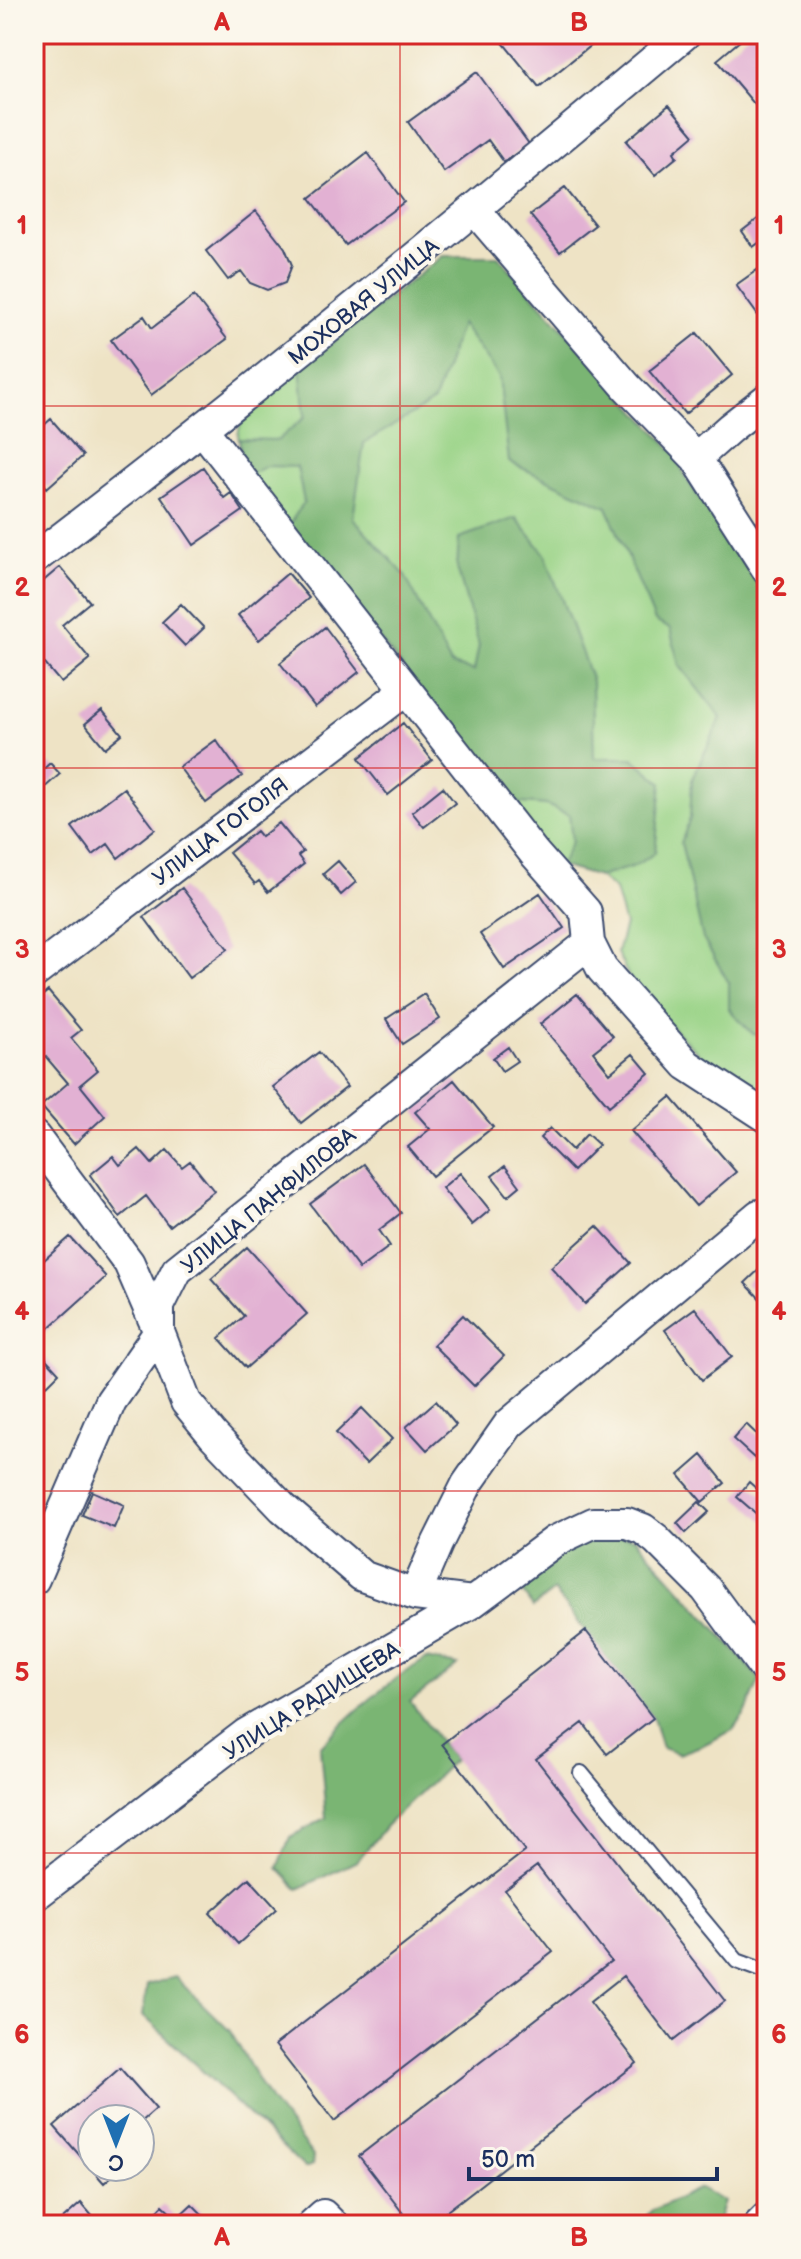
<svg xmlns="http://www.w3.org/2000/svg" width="801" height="2259" viewBox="0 0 801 2259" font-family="'Balsamiq Sans',sans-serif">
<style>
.green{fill:#99d386;stroke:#5a8172;stroke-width:2}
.forest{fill:#7ab573;stroke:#4a7268;stroke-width:2}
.building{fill:#e2b1d3}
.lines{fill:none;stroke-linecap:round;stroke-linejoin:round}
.lane-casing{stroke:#3b4a6d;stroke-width:18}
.street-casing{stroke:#3b4a6d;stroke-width:34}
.lane{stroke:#fff;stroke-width:14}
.street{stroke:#fff;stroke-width:30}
.grid{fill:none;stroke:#d62828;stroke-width:2;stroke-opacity:0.55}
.labels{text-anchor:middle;stroke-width:8;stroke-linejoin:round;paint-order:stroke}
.street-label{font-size:22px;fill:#1b2f5e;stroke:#fbf7ec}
.neatline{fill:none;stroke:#d62828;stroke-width:3}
.grid-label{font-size:26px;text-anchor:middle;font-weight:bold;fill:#d62828}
</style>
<rect width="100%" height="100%" fill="#fbf7ec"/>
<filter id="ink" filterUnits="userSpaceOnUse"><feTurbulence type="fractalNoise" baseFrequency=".0125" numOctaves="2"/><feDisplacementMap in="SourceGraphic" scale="16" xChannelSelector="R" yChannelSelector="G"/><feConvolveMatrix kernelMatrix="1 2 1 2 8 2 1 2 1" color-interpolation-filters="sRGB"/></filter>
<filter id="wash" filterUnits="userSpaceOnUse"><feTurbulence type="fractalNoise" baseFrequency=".006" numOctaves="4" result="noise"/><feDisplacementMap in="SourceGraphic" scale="32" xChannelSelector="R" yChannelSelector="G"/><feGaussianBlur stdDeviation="1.8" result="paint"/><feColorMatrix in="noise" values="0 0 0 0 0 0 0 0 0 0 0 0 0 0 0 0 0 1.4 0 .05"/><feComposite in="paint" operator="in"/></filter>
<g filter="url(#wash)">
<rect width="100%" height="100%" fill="#eee3c5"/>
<path class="green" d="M443 256 675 453 686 478 767 589V1107L717 1071 637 993 617 953 625 925 615 890 599 877 560 866 243 467 238 435 243 412Z"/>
<path class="forest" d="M443 256H498L675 453 686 478 767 598V1036L753 1034 729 1009V983L703 939 681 843 690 818 692 779 721 718 679 665 670 629 655 621 607 507 509 462 499 377 461 324 434 401 364 443 353 518 404 574 451 665 474 671 479 645 457 568 459 538 516 518 545 554 592 681 594 758H633L662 783 655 853 634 866 599 877 560 866 572 841 569 815 546 805 509 802 289 525 304 502 297 467 266 466 249 476 243 467 239 439 278 440 305 417 300 367Z
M592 1532 635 1538 760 1679 746 1712 733 1730 703 1745 679 1754 662 1748 653 1718 554 1591 533 1607 523 1593 528 1574Z
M426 1659 458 1665 410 1702 454 1760 386 1826 357 1861 298 1889 278 1868 290 1837 326 1818 320 1747C352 1712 385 1684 426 1659Z
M175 1977 230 2031 270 2100 313 2156 312 2165 305 2168 143 2015 147 1985Z
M700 2188 724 2202 716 2225H638L653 2210Z"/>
<g id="blocks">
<path class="building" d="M496 34H592L597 40 539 87Z
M748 34H767V119L717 60Z
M477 72 529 144 504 162 488 140 444 172 408 122Z
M669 105 694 135 674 152 677 157 655 175 626 141Z
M368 153 404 202 346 245 310 198Z
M565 188 595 225 560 252 530 215Z
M256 211 285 248 292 265 285 283 267 290 250 283 241 271 228 280 206 251Z
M767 212V237L753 247 742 231Z
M767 263V328L736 285Z
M194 296 227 339 151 395 111 340 144 316 152 328Z
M697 333 732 375 685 414 649 371Z
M51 419 83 456 47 488 34 472V434Z
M767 438V462L756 445Z
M203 467 224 498 231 493 243 511 194 545 161 496Z
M60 567 90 602 62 625 90 659 61 683 34 651V589Z
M288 573 309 598 259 640 238 615Z
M181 604 204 628 185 646 162 622Z
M325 627 359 672 315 707 280 663Z
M102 710 122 734 105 748 85 724Z
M403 723 432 760 388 795 359 758Z
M216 740 242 776 206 803 179 767Z
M50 763 60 774 34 797V778Z
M443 787 455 803 424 827 412 812Z
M124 788 155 829 118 858 108 844 93 855 72 827Z
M279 823 303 852 298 856 304 864 268 892 259 881 255 884 229 853 256 831 261 837Z
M338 861 356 882 341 895 323 874Z
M182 888 228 949 189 978 144 917Z
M540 893 564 928 504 969 480 934Z
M48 991 81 1030 71 1038 98 1070 80 1085 105 1116 74 1144 41 1106 68 1083 34 1043V1003Z
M424 994 440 1019 402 1044 386 1019Z
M577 994 613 1036 593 1052 610 1073 633 1054 649 1073 609 1106 540 1024Z
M508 1047 517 1061 502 1071 493 1058Z
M319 1052 347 1087 301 1123 273 1087Z
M454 1080 493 1127 432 1176 408 1147 430 1129 415 1112Z
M671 1097 736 1172 696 1206 631 1131Z
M550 1128 572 1150 587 1134 599 1145 573 1171 540 1138Z
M139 1149 152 1164 167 1150 182 1167 190 1161 214 1191 169 1226 146 1196 120 1217 90 1175 113 1156 120 1165Z
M364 1164 401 1213 379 1230 390 1246 359 1269 310 1204Z
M505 1166 520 1186 508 1196 492 1176Z
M460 1173 490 1210 472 1225 442 1188Z
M597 1226 631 1263 585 1304 551 1267Z
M70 1237 106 1277 38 1338 34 1334V1269Z
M247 1247 307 1314 246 1368 219 1338 244 1316 211 1279Z
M767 1262V1306L745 1283Z
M695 1308 732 1357 702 1380 665 1330Z
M463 1315 504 1356 474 1386 433 1345Z
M37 1349 59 1373 47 1385 34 1371V1351Z
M436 1401 456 1425 427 1450 406 1427Z
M362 1408 392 1439 366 1464 336 1433Z
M746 1424 767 1444 754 1458 733 1439Z
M702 1455 725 1483 702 1502 679 1475Z
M749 1482 767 1498V1523L737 1497Z
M92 1491 124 1505 114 1528 82 1515Z
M699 1502 709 1512 686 1533 677 1523Z
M586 1631 653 1718 607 1754 583 1723 536 1759 725 2001 673 2041 623 1976 590 2002 637 2063 429 2225H412L359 2156 611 1961 537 1866 505 1890 553 1952 334 2121 275 2045 525 1851 442 1744Z
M249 1878 277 1909 238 1944 210 1913Z
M120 2068 156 2109 140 2123V2119H92V2167H122L104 2183 54 2126Z
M81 2203 100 2225H56Z
M192 2204 213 2225H144L163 2205 177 2218Z"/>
</g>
</g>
<g filter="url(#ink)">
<use href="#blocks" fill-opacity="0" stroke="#3b4a6d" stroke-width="2"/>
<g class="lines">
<defs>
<path id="lane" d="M581 1773 737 1961 767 1972"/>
<path id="street" d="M475 210 627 387 696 458 767 569
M203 430 534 853 586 912 589 943 602 969 687 1065 767 1117
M696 458 730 428 767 399
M34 559C256 390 471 213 685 34
M34 973 406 690
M34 1136 129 1263 159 1332 186 1402 213 1435 283 1508 362 1576 415 1595 473 1602
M34 1579 111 1401 159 1332V1306L177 1270 589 943
M415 1595 437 1544 467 1484 509 1424 759 1215
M34 1896 246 1734 473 1602 555 1541 593 1523H627L643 1529 656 1539 706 1589 767 1672
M312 2225 323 2215 333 2225
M759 2225 767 2217"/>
</defs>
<use href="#lane" class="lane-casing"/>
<use href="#street" class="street-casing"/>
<use href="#lane" class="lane"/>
<use href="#street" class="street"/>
</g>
</g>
<path class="grid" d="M400 34V2225M34 406H767M34 768H767M34 1130H767M34 1491H767M34 1853H767"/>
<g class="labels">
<g class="street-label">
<text transform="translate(363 301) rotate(-39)" y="8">МОХОВАЯ УЛИЦА</text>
<text transform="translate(220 831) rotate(-37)" y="8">УЛИЦА ГОГОЛЯ</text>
<text transform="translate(268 1200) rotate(-39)" y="8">УЛИЦА ПАНФИЛОВА</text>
<text transform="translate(311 1700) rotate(-32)" y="8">УЛИЦА РАДИЩЕВА</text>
</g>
</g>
<rect width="801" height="2259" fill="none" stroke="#fbf7ec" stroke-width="88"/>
<g transform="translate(116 2143) rotate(180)"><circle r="38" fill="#fbf7ec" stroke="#a1a7b3" stroke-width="2"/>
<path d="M0-6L14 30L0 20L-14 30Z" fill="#1f6fb2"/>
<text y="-12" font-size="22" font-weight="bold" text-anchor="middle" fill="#1b2f5e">С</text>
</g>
<path d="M469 2167v12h248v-12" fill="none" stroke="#1b2f5e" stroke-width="4"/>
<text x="481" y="2167" font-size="24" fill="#1b2f5e" stroke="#fbf7ec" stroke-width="6" paint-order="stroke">50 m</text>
<rect x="44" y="44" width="713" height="2171" class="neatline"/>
<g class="grid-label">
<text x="222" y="31">A</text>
<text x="579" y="31">B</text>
<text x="22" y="234">1</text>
<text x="779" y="234">1</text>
<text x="22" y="596">2</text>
<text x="779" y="596">2</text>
<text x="22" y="958">3</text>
<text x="779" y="958">3</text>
<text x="22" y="1320">4</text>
<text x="779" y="1320">4</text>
<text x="22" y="1681">5</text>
<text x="779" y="1681">5</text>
<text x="22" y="2043">6</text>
<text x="779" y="2043">6</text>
<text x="222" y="2246">A</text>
<text x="579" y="2246">B</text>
</g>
</svg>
